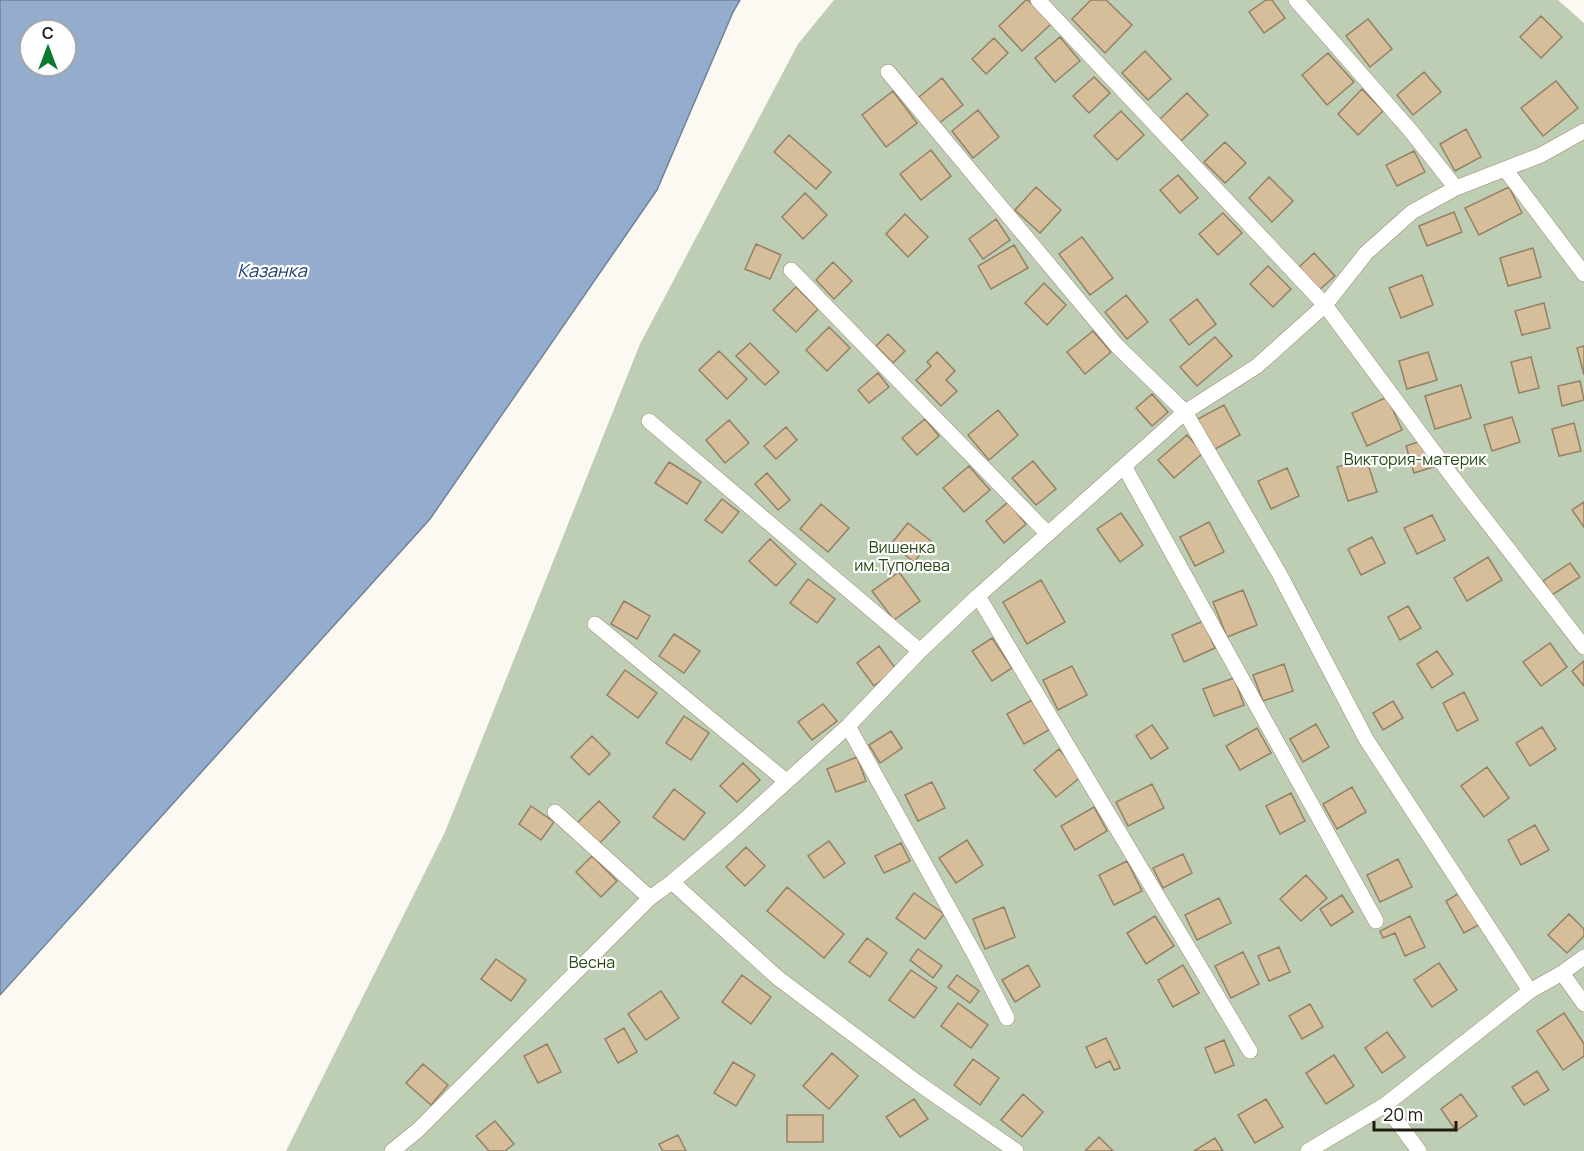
<svg xmlns="http://www.w3.org/2000/svg" width="1584" height="1151" viewBox="0 0 1584 1151" font-family="Manrope,sans-serif">
<style>
.green{fill:#bdceb5}
.water{fill:#94accd;stroke:#728094;stroke-width:1.5;fill-rule:evenodd}
.building{fill:#d6be9a;stroke:#938165;stroke-width:1.5}
.lines{fill:none;stroke-linecap:round;stroke-linejoin:round}
.lane-casing{stroke:#9c8a6d;stroke-width:16}
.lane{stroke:#fff;stroke-width:15}
.labels{text-anchor:middle;stroke-width:4.5;stroke-linejoin:round;paint-order:stroke}
.park-label{font-size:16px;fill:#2a4916;stroke:#fff}
.water-label{font-size:18px;font-style:italic;fill:#22416e;stroke:#fff}
</style>
<rect width="100%" height="100%" fill="#fcf8f2"/>
<path class="green" d="M834 0H1558L1584 23V1151H286L445 832 640 344 798 44Z"/>
<path class="water" d="M0 0H740L733 12 657 190 430 519 0 995ZM30 30H66V66H30Z"/>
<path class="building" d="M1026 0H1028L1051 24 1022 51 999 26Z
M1091 0H1106L1132 25 1105 53 1072 19Z
M1266 0H1272L1285 18 1264 33 1249 12Z
M1541 16 1562 37 1541 58 1520 37Z
M1368 19 1392 49 1370 67 1346 36Z
M1060 37 1080 61 1055 82 1035 58Z
M994 38 1008 53 986 74 972 59Z
M1145 51 1171 79 1148 100 1122 73Z
M1328 53 1354 82 1327 105 1302 75Z
M1424 72 1441 92 1413 115 1397 95Z
M1094 77 1110 93 1089 113 1073 96Z
M942 78 963 105 939 123 919 97Z
M1556 81 1578 108 1543 136 1521 108Z
M1362 89 1383 111 1358 135 1338 114Z
M893 91 917 123 886 147 862 115Z
M1187 93 1208 115 1181 141 1160 119Z
M978 110 999 137 973 158 952 131Z
M1121 111 1144 135 1117 160 1094 136Z
M1466 129 1481 157 1455 171 1440 144Z
M789 135 831 172 816 189 774 152Z
M1225 142 1246 163 1225 183 1204 162Z
M931 150 951 176 921 200 900 174Z
M1414 151 1425 172 1397 186 1386 165Z
M1178 175 1198 198 1180 213 1160 190Z
M1269 177 1293 201 1272 222 1249 198Z
M1036 187 1061 210 1040 233 1015 210Z
M1509 187 1522 213 1479 235 1465 208Z
M805 193 827 215 803 239 782 217Z
M1454 212 1462 232 1427 246 1419 226Z
M1223 213 1242 233 1218 255 1199 234Z
M905 214 928 237 908 257 886 234Z
M996 219 1010 240 983 259 969 239Z
M1082 237 1113 278 1090 295 1059 254Z
M756 244 781 255 770 279 745 269Z
M1014 245 1028 268 991 289 978 266Z
M1533 248 1541 277 1508 286 1500 258Z
M1314 253 1335 276 1317 292 1297 269Z
M833 262 852 281 834 299 816 280Z
M1268 266 1291 289 1273 307 1250 284Z
M1422 275 1433 305 1401 318 1389 288Z
M1044 283 1066 305 1047 325 1025 303Z
M796 287 818 309 796 332 773 310Z
M1126 295 1148 322 1127 339 1105 312Z
M1197 299 1216 324 1189 345 1170 320Z
M1544 303 1550 328 1522 335 1515 311Z
M829 327 850 348 827 371 806 350Z
M1093 331 1111 352 1085 374 1067 352Z
M888 334 905 351 893 363 876 346Z
M1215 337 1232 356 1197 386 1180 367Z
M750 343 779 372 765 385 736 356Z
M1584 346V375L1577 348Z
M719 351 747 379 727 399 699 370Z
M937 352 955 371 946 380 957 391 941 406 916 380 931 366 927 362Z
M1428 352 1437 380 1407 389 1399 361Z
M1531 357 1539 388 1519 393 1511 362Z
M878 373 889 387 869 403 858 390Z
M1580 381 1584 400 1562 406 1558 386Z
M1461 385 1471 418 1435 429 1425 396Z
M1152 394 1168 412 1152 426 1136 408Z
M1387 397 1402 430 1367 446 1352 413Z
M1224 405 1240 435 1212 451 1196 420Z
M998 410 1018 435 989 460 968 435Z
M1512 417 1520 442 1492 451 1484 425Z
M925 419 939 436 917 455 902 438Z
M729 420 749 443 725 463 706 440Z
M1574 423 1581 451 1559 456 1552 429Z
M786 427 797 440 776 459 764 446Z
M1187 435 1203 453 1174 478 1158 460Z
M1424 440 1433 467 1414 473 1406 446Z
M1366 458 1377 492 1348 501 1337 467Z
M1033 461 1056 489 1036 505 1012 478Z
M669 462 701 482 687 504 655 483Z
M969 466 990 490 964 512 943 488Z
M1287 468 1299 496 1271 509 1258 481Z
M767 473 790 500 778 510 755 484Z
M722 499 739 512 722 533 705 520Z
M1008 502 1026 524 1004 543 986 521Z
M1584 502V527L1572 510Z
M821 504 849 528 828 552 800 529Z
M1121 513 1143 545 1120 562 1097 529Z
M1432 515 1445 540 1417 554 1404 528Z
M1209 522 1224 552 1195 566 1180 537Z
M908 523 931 541 914 562 891 544Z
M1372 537 1385 563 1361 575 1348 549Z
M770 539 796 564 776 586 749 561Z
M1488 557 1502 580 1467 601 1454 578Z
M1570 563 1580 577 1552 595 1543 581Z
M899 572 920 601 894 620 872 591Z
M808 579 835 599 817 623 790 603Z
M1041 580 1065 622 1027 644 1003 602Z
M1243 590 1257 625 1227 637 1213 602Z
M624 601 650 616 637 639 611 624Z
M1408 606 1421 628 1400 640 1388 617Z
M1203 621 1215 648 1184 662 1172 635Z
M674 634 700 651 684 673 659 656Z
M992 638 1012 668 992 681 972 651Z
M1550 643 1567 667 1541 686 1523 662Z
M879 646 896 669 874 686 857 663Z
M1437 651 1453 674 1432 688 1417 664Z
M1584 661V686L1572 671Z
M1284 664 1293 691 1263 701 1253 675Z
M1072 666 1087 695 1058 710 1043 680Z
M625 670 657 693 638 718 607 695Z
M1234 678 1244 705 1214 716 1203 689Z
M1464 692 1478 720 1457 731 1443 703Z
M1032 700 1049 730 1024 744 1007 714Z
M1393 701 1403 718 1383 730 1373 713Z
M823 704 837 721 812 740 798 722Z
M684 716 709 733 691 760 666 743Z
M1316 724 1329 747 1303 762 1290 739Z
M1152 725 1168 748 1151 759 1136 736Z
M1542 727 1556 749 1530 766 1516 743Z
M1257 728 1271 753 1240 770 1226 746Z
M891 731 902 748 880 763 869 745Z
M592 736 610 754 589 775 571 757Z
M1059 749 1082 776 1056 797 1034 770Z
M857 757 866 781 836 792 827 769Z
M743 763 760 780 737 802 720 786Z
M1487 767 1509 798 1484 817 1461 786Z
M932 782 945 808 918 821 905 795Z
M1152 784 1164 808 1128 826 1116 802Z
M1352 787 1366 812 1337 829 1323 804Z
M674 789 705 813 684 840 653 817Z
M1291 793 1305 821 1280 834 1266 806Z
M599 801 620 822 599 844 577 823Z
M531 806 554 822 541 840 519 824Z
M1094 807 1107 831 1075 850 1061 826Z
M1535 825 1549 850 1521 865 1508 840Z
M967 840 983 865 956 883 939 858Z
M829 841 845 863 824 878 808 856Z
M901 843 910 861 884 873 875 856Z
M746 847 765 866 745 886 726 867Z
M1183 854 1192 873 1163 888 1153 868Z
M592 856 617 881 601 897 576 872Z
M1398 859 1412 887 1380 902 1367 875Z
M1127 861 1142 891 1114 905 1099 875Z
M1306 875 1327 898 1301 921 1280 899Z
M787 887 844 934 824 958 767 911Z
M1463 891 1482 923 1464 933 1446 901Z
M914 893 944 914 925 939 896 918Z
M1342 895 1353 912 1331 926 1320 909Z
M1219 898 1231 923 1197 940 1185 915Z
M1004 907 1015 937 985 949 973 919Z
M1569 914 1584 929V936L1567 953 1548 935Z
M1155 916 1174 946 1146 964 1127 933Z
M1410 916 1425 947 1405 956 1395 933 1383 938 1380 931Z
M867 938 887 953 870 977 849 962Z
M1279 947 1290 972 1269 981 1258 956Z
M918 949 942 966 933 978 910 960Z
M1243 952 1259 984 1231 998 1215 966Z
M496 959 526 980 511 1001 481 979Z
M1439 963 1457 990 1432 1007 1414 980Z
M1028 965 1040 986 1015 1002 1002 980Z
M1183 965 1199 993 1173 1007 1158 980Z
M911 970 937 988 914 1018 889 1000Z
M742 975 771 997 751 1024 722 1002Z
M957 975 979 991 970 1003 948 987Z
M661 991 679 1018 646 1040 628 1014Z
M958 1003 988 1025 971 1048 941 1026Z
M1310 1004 1323 1027 1302 1039 1289 1016Z
M1564 1013 1584 1044V1056L1563 1070 1537 1031Z
M624 1028 637 1052 618 1063 605 1039Z
M1387 1032 1405 1057 1382 1073 1365 1048Z
M1106 1038 1120 1068 1114 1070 1110 1061 1096 1068 1086 1047Z
M1224 1040 1234 1065 1215 1073 1205 1048Z
M547 1044 561 1072 538 1083 524 1056Z
M832 1053 858 1076 829 1109 803 1086Z
M1334 1055 1354 1086 1326 1104 1306 1073Z
M973 1059 999 1078 980 1105 954 1085Z
M733 1062 755 1075 736 1106 714 1093Z
M423 1064 448 1085 431 1105 406 1083Z
M1537 1071 1549 1090 1524 1105 1512 1087Z
M1023 1094 1043 1112 1022 1137 1001 1120Z
M1461 1094 1477 1116 1456 1131 1441 1109Z
M914 1099 928 1119 900 1137 886 1117Z
M1266 1099 1283 1127 1255 1143 1238 1115Z
M787 1115H823V1142H787Z
M495 1121 514 1144 505 1151H489L476 1136Z
M678 1135 686 1151H663L659 1144Z
M1099 1137 1113 1151H1085Z
M1215 1138 1223 1151H1194Z"/>
<g class="lines">
<defs>
<path id="lane" d="M1038 0 1325 305 1457 483 1584 647
M1296 0 1410 130 1456 188
M888 72 1117 346 1185 412 1279 573 1366 739 1530 991
M1505 169 1584 274
M791 270 1048 534
M649 421 920 651
M1124 466 1376 921
M978 596 1250 1051
M595 624 786 781
M848 726 976 957 1007 1018
M555 812 650 898
M672 882 778 978 918 1083 1016 1151
M1562 973 1584 1004
M1385 1105 1419 1151
M392 1151 418 1130 650 898 672 882 730 833 848 726 920 651 978 596 1185 412 1257 366 1325 305 1366 253 1412 212 1456 188 1541 155 1584 131
M1308 1151 1385 1105 1530 991 1562 973 1584 957"/>
</defs>
<use href="#lane" class="lane-casing"/>
<use href="#lane" class="lane"/>
</g>
<g class="labels">
<g class="park-label">
<text x="1415" y="465">Виктория-материк</text>
<text x="902" y="553">Вишенка<tspan x="902" dy="18">им.Туполева</tspan></text>
<text x="592" y="968">Весна</text>
</g>
<g class="water-label">
<text x="272" y="277">Казанка</text>
</g>
</g>
<g transform="translate(48 48)"><circle r="28" fill="#ffffff" stroke="#a6a39f" stroke-width="1.5"/>
<path d="M0-4.5L10 22L0 15L-10 22Z" fill="#0e792d"/>
<text y="-9" font-size="16" font-weight="bold" text-anchor="middle" fill="#211a0e">С</text>
</g>
<path d="M1374 1121v9h82v-9" fill="none" stroke="#211a0e" stroke-width="3"/>
<text x="1383" y="1121" font-size="18" fill="#211a0e" stroke="#ffffff" stroke-width="4.5" paint-order="stroke">20 m</text>
</svg>
